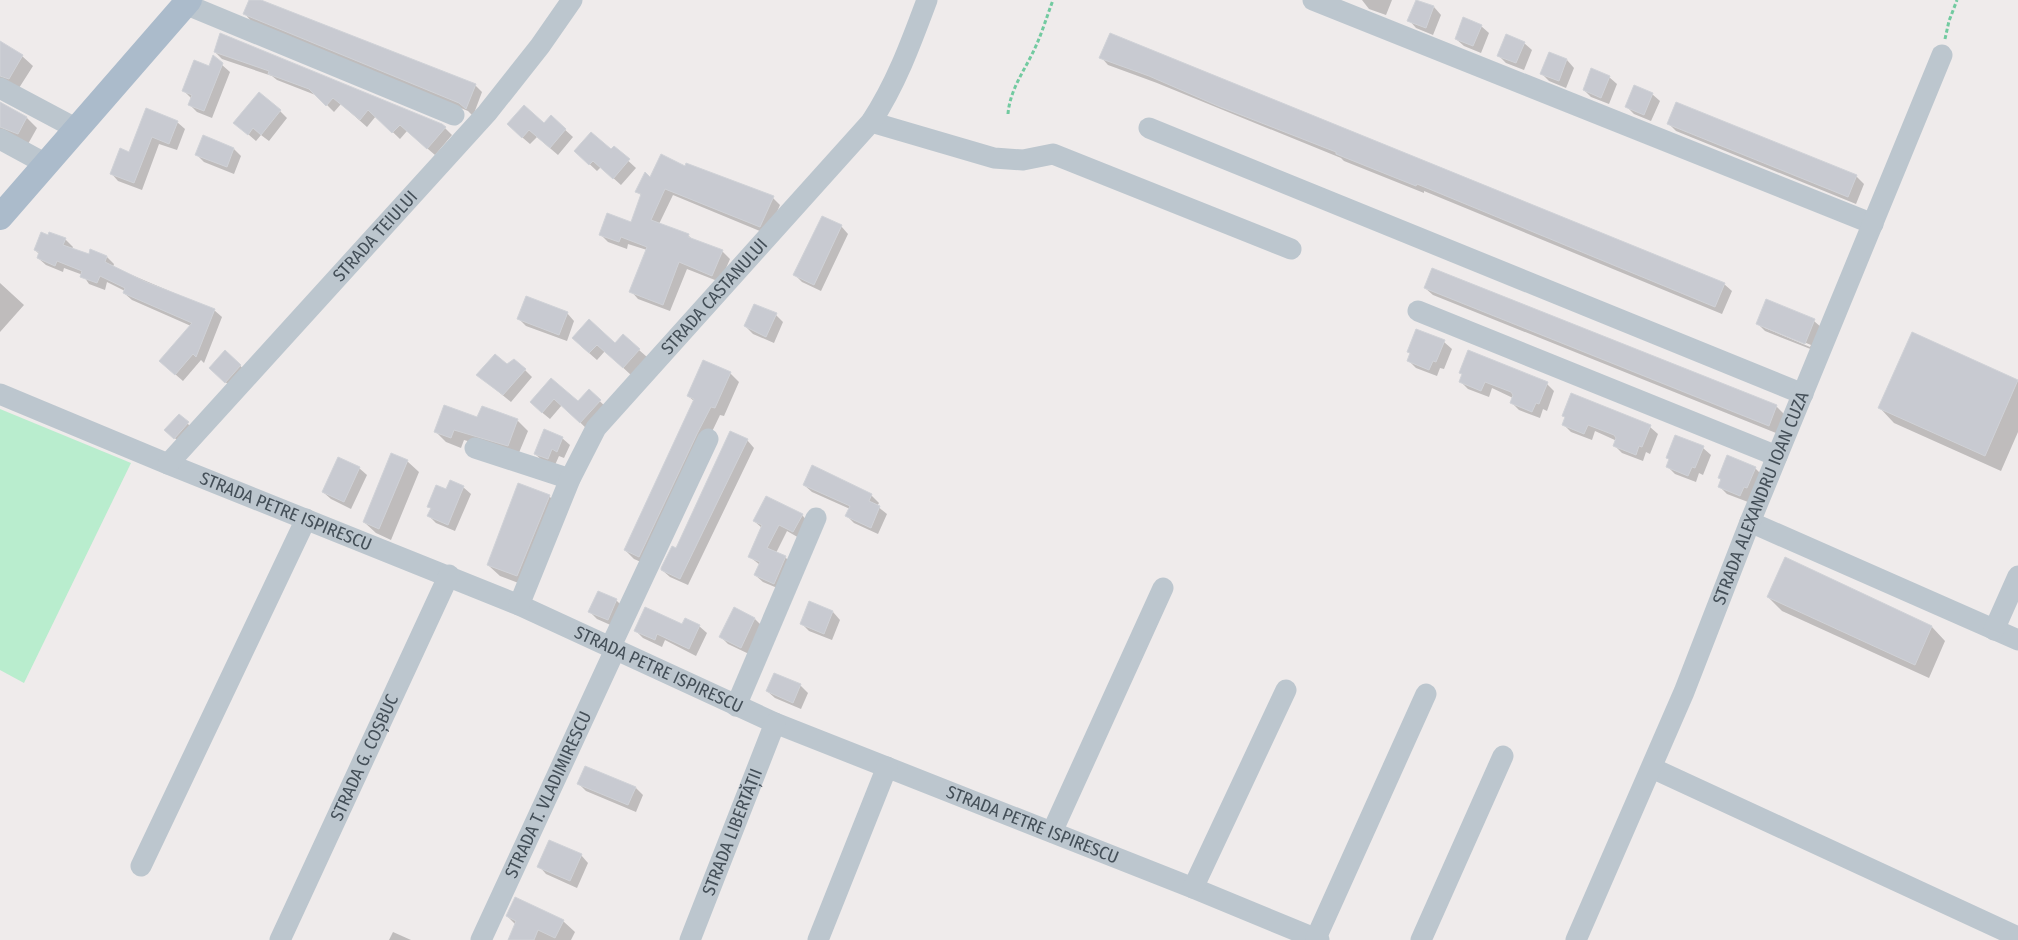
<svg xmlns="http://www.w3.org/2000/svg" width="2018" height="940" viewBox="0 0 2018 940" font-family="'Fira Sans Condensed',sans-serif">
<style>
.green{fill:#b9edce}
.shadow{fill:#0003;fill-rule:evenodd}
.building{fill:#c8cad1;stroke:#d0d2d7}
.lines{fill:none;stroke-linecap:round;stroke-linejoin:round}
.path{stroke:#72caa0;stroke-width:3;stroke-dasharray:4 2.5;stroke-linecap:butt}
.minor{stroke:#bcc6ce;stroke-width:21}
.major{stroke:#abbbcb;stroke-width:26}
.labels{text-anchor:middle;stroke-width:5;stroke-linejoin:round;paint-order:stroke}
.street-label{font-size:18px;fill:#444f58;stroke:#fff}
</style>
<rect width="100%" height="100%" fill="#efebeb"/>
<path class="green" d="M0 409 131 463 24 683 0 670Z"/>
<path class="shadow" d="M250 0H258L475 85 482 92 473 116 468 111 252 22 245 14Z
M1362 0H1392L1386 15 1369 9Z
M1417 1 1434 7 1441 15 1433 35 1416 28 1409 20Z
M1481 26 1489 33 1481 53 1464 46 1456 39Z
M221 34 445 128 452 135 435 155 407 131 400 139 376 116 367 127 341 104 334 112 318 96 277 80 272 76 222 59 215 52Z
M0 42 22 56 33 66 19 88 0 94Z
M1524 43 1532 50 1524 70 1506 63 1499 56Z
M1549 53 1567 60 1574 68 1566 88 1549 81 1541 73Z
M213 57 230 72 212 118 197 112 190 105 191 98 184 91 209 68Z
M1101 57 1724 284 1732 291 1722 314 1424 191V193L1344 161 1341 158 1157 83 1108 65Z
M1609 77 1617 84 1609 104 1591 97 1584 90Z
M1652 94 1660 101 1651 121 1634 114 1627 107Z
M0 104 27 118 37 128 28 144 0 132Z
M1676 104 1857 177 1864 184 1856 204 1676 131 1668 123Z
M147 110 177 122 185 129 177 150 159 144 142 190 118 181 111 173 130 153Z
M280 111 287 118 269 141 261 135 256 141 241 128Z
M551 117 573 137 558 155 537 137 530 144 516 132 544 125Z
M614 148 636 168 621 185 601 167 597 171 583 158 611 151Z
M234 149 241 156 234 174 204 162 197 155Z
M685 167 773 198 780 205 767 234 673 195 659 224 688 235 694 241 722 251 730 259 720 282 687 269 670 311 638 299 631 291 647 250 628 244 627 249 608 242 600 234 632 223 642 196 637 192 651 179Z
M841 226 848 234 821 291 802 282 795 275Z
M65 239 73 247 72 249 89 255 107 257 114 264 113 267 214 310 222 317 204 363 201 360 183 381 168 368 191 326 132 300 124 293 125 291 107 282 105 290 89 284 83 275 64 268 63 272 46 265 38 258 39 254 35 250Z
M0 283 24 305 0 332Z
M1425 288 1776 406 1784 414 1776 433 1433 295Z
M567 313 574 321 567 341 526 326 519 319Z
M776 315 783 322 774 343 753 334 745 326Z
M589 321 615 344 623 336 647 357 631 375 605 351 597 360 581 346Z
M1814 321 1822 328 1813 350 1765 331 1757 323ZM1765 326 1811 345 1810 347 1765 328Z
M1913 333 2018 381V432L2001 471 1894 423 1879 407Z
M1444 342 1452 349 1444 369 1440 368 1437 376 1416 368 1409 361 1411 355 1409 352Z
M225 352 248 373 233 389 218 375Z
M507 365 525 370 532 377 511 402 478 375Z
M730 373 739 382 724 416 720 415 648 565 634 559 625 550 694 401 688 396Z
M1463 375 1547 384 1554 391 1547 411 1543 409 1540 418 1519 410 1512 403 1513 398 1492 388 1489 397 1468 389 1461 382Z
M551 380 578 403 589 391 608 409 588 430 562 405 550 419 539 410Z
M179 415 191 427 178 441 166 430Z
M1564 416 1650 427 1658 434 1650 454 1646 452 1643 461 1622 453 1615 446 1617 441 1595 431 1592 440 1571 432 1564 425 1566 418Z
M478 418 517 420 528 431 518 455 464 440 461 448 446 442 436 432Z
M562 438 570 445 564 458 559 456 555 465 543 461 535 454Z
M747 440 754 448 688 585 670 577 662 570Z
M1703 448 1711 455 1703 475 1699 473 1696 482 1675 474 1668 467 1670 460 1667 458Z
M407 461 419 472 391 540 376 533 364 522Z
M359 468 367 475 351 509 331 499 323 492Z
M1755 468 1762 475 1748 502 1727 494 1720 487 1722 481 1719 478Z
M804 485 871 495 879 503 877 506 887 514 878 534 854 523 847 516 850 509 812 492Z
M463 487 471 494 455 531 436 523 429 516 431 509 429 507 447 491Z
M549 496 561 508 529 587 500 576 488 565Z
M802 515 809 523 801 539 787 531 776 553 785 557 793 565 782 590 763 582 755 575 760 565 750 557 762 528 754 521Z
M1786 559 1932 627 1945 641 1929 678 1782 611 1768 597Z
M616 600 624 608 615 627 597 619 590 612Z
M810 603 833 612 840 620 832 640 809 631 801 623Z
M755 619 762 626 749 654 728 644 721 637Z
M683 625 699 626 707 633 696 656 665 640 662 647 643 638 636 631Z
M800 685 808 693 801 709 775 698 767 691Z
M579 784 636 788 643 795 636 812 586 791Z
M581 855 588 863 577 888 546 874 539 866Z
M507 916 563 921 575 932 571 940H509L516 925Z
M393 932 411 940H389Z"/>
<path class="building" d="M249 0H261L476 84 466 109 459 103 243 14Z
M1416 0 1434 6 1426 28 1407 21Z
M1463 17 1482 25 1473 46 1455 39Z
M220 33 442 124 446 127 427 149 400 125 392 133 368 110 360 120 333 98 326 106 309 89 268 74 269 71 214 52Z
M1110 33 1725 283 1715 307 1417 184 1416 186 1336 154V152L1218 106 1149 76 1099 58Z
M1506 34 1525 42 1516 63 1497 56Z
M0 41 23 55 9 79 0 76Z
M1549 52 1567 59 1559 81 1540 74Z
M213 55 223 63 204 111 188 105 192 95 182 91 194 60 209 66Z
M1591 68 1610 76 1601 98 1583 90Z
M1634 85 1653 93 1644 115 1625 107Z
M259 92 281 110 261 135 253 128 248 135 233 123Z
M0 102 27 117 18 134 0 127Z
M1676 102 1857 175 1848 197 1667 124Z
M524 105 544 123 551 115 566 129 550 148 529 130 522 138 507 124Z
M146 108 178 121 169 144 152 137 134 183 110 174 120 148 129 152Z
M591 132 611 149 614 146 630 159 613 179 593 161 589 165 574 151Z
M203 135 234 148 227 167 195 155Z
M661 154 685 166 686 163 774 196 760 227 665 189 651 220 689 234 688 237 723 250 712 276 679 262 663 305 629 292 647 247 621 237 619 242 599 235 607 213 631 222 641 194 635 192 645 172 650 177Z
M822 216 842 225 814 285 793 275Z
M41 232 48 235 49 232 66 238 63 245 89 254 90 249 107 256 105 262 146 282 215 309 196 357 193 354 175 375 159 361 192 323 123 293 125 288 100 276 97 283 80 277 82 271 57 261 55 266 37 258 39 252 34 250Z
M1432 268 1777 405 1769 426 1424 288Z
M526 296 568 312 559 335 517 319Z
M1766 299 1815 319 1805 344 1756 324Z
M754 304 777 313 766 337 744 326Z
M589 319 615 343 623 334 640 349 623 368 597 345 589 353 572 338Z
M1416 329 1445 340 1436 362 1433 361 1429 370 1407 361 1410 353 1407 352Z
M1912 332 2018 380 1985 456 1878 408Z
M225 350 241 365 225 383 209 368Z
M1468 350 1548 382 1539 404 1536 403 1532 412 1510 403 1513 395 1511 392 1485 382 1481 391 1459 382 1462 374 1459 373Z
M495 354 507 364 514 359 526 369 503 395 476 375Z
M703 360 731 372 715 408 711 407 697 434 639 557 624 550 694 399 687 396Z
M551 378 578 401 589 389 601 400 580 423 554 399 542 413 530 402Z
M1571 393 1651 425 1642 447 1639 446 1636 455 1613 446 1616 438 1614 435 1588 425 1584 434 1562 425 1565 417 1562 416Z
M444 405 477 417 482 406 518 419 508 446 454 430 451 438 434 432Z
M179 414 189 422 174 439 164 430Z
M544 429 563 437 557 452 552 449 548 459 534 454Z
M730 431 748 439 680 579 661 570V568L672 546 676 548Z
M1675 435 1704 446 1695 468 1692 467 1688 476 1666 467 1669 459 1666 458Z
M391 453 408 460 379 529 363 522Z
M1727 455 1756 467 1747 488 1744 487 1740 496 1718 487 1721 479 1718 478Z
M338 457 360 467 344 502 322 492Z
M812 465 872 494 869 501 880 506 871 528 845 516 850 506 803 485Z
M450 480 464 486 448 525 427 516 431 508 427 507 436 485 446 489Z
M518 483 550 495 517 576 487 565Z
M766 496 803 514 793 532 779 525 767 548 786 556 774 584 754 575 760 562 748 557 762 525 753 521Z
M1785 557 1932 626 1915 665 1767 597Z
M598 591 617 599 608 620 588 612Z
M809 601 833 611 824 634 800 624Z
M645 607 682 624 685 618 700 625 689 649 657 634 655 640 634 631Z
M734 607 755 618 741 648 719 637Z
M774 673 801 684 793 703 766 691Z
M585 766 636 787 628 805 577 784Z
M549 840 582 854 570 881 537 867Z
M515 897 564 920 555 938 538 930 534 940H508L516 921 506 916Z"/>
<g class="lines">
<path class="path" d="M1945 39 1949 21 1957 0
M1008 114C1010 89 1025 70 1035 48 1042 33 1047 16 1053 0"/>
<g class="minor">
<path d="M1313 0 1873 224"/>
<path d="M185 4 454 115"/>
<path d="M0 88 77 129"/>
<path d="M871 122 994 158 1023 160 1053 154 1291 249"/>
<path d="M1149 128 1803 394"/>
<path d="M0 139 46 164"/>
<path d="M1418 311 1777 456"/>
<path id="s1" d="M0 394 168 464 519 605 775 723 1193 888 1319 940"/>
<path d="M475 448 570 479"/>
<path id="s2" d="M168 464 487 113 540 46 572 0"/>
<path d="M1750 522 2018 640"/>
<path id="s3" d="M519 605 570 479 596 428 871 122C896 84 911 43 927 0"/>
<path d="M1994 630 2018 576"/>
<path d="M610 648 708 439"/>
<path d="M736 706 816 518"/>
<path d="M1652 768 2018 937"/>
<path d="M1052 832 1163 588"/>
<path d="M141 866 306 519"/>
<path d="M1193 888 1286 690"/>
<path d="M1316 938 1426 694"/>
<path id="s4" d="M280 940 449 575"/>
<path id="s5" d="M481 940 615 650"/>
<path id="s6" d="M690 940 775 723"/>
<path d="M818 940 887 767"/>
<path d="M1421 940 1503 756"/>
<path id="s7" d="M1576 940 1684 692 1750 522 1942 55"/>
</g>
<path class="major" d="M0 217 189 0"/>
</g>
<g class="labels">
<g class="street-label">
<text dy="6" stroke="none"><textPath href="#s2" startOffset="308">STRADA TEIULUI</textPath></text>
<text dy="6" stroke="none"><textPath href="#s3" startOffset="370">STRADA CASTANULUI</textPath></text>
<text dy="6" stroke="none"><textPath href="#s7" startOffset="479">STRADA ALEXANDRU IOAN CUZA</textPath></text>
<text dy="6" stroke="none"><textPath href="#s1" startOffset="309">STRADA PETRE ISPIRESCU</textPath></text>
<text dy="6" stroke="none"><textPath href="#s1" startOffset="714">STRADA PETRE ISPIRESCU</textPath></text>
<text dy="6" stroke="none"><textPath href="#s4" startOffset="201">STRADA G. COȘBUC</textPath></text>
<text dy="6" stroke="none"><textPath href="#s5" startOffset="160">STRADA T. VLADIMIRESCU</textPath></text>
<text dy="6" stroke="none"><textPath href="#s1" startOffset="1119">STRADA PETRE ISPIRESCU</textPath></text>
<text dy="6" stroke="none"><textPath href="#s6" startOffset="116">STRADA LIBERTĂȚII</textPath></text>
</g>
</g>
</svg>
